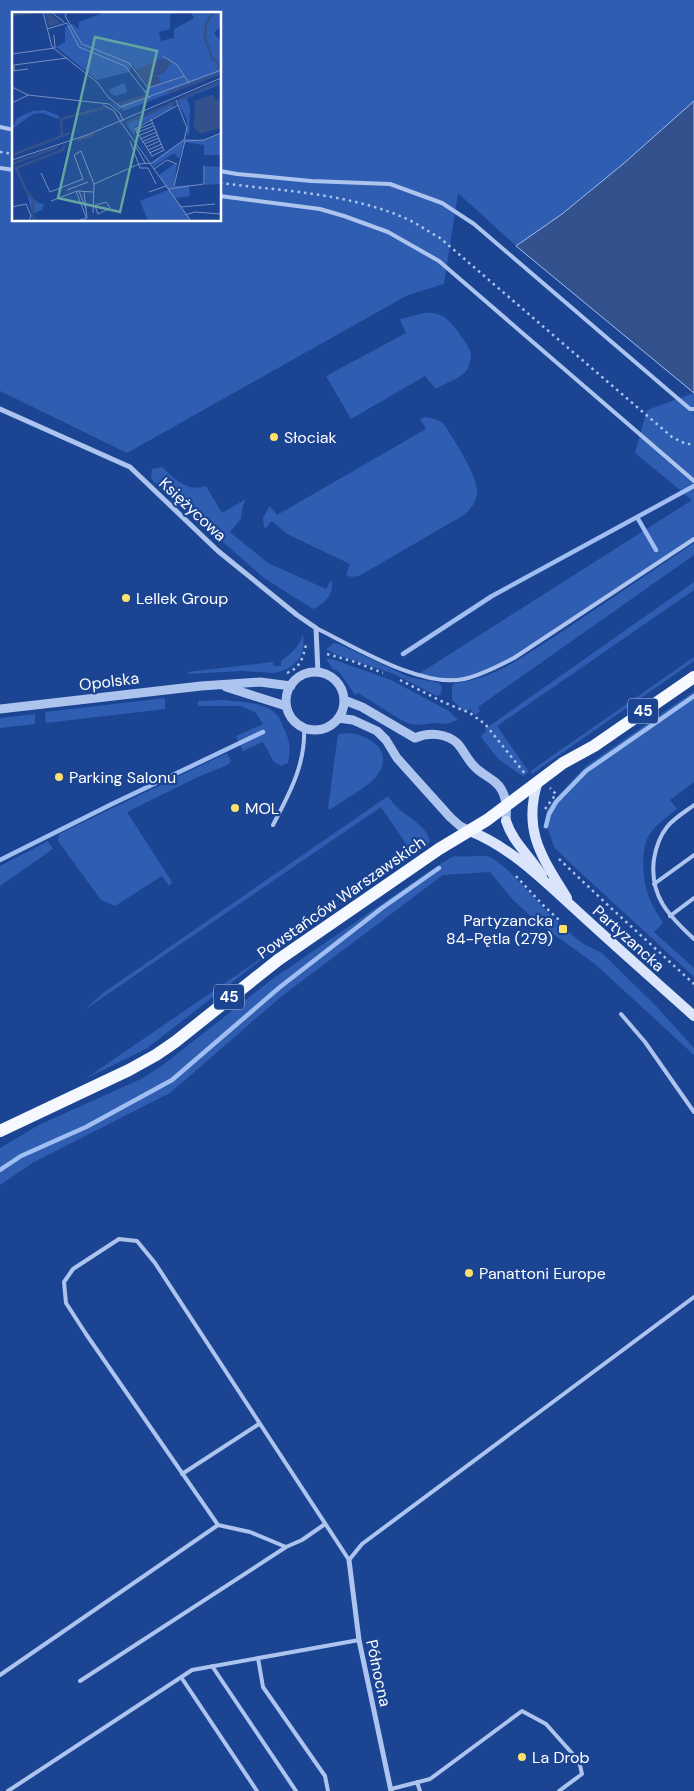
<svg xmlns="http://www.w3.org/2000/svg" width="694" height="1791" viewBox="0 0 694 1791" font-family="'DM Sans',sans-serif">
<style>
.green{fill:#2e5db1;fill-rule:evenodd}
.water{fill:#33518c;stroke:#a0bef1}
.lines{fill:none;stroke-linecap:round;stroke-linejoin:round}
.stream{stroke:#a0bef1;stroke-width:4.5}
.path{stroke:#adc4ef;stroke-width:2.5;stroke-dasharray:2.5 4;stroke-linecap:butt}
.service{stroke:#adc4ef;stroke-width:4}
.minor{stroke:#adc4ef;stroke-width:5}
.tertiary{stroke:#adc4ef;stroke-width:9}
.secondary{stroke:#dae5fb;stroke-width:10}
.primary{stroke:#f5f8ff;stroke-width:12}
.poi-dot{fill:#ffe26b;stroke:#1b4493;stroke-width:2}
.labels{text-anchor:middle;stroke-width:4.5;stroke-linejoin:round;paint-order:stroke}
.shield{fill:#1b4493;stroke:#bbc7df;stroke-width:1}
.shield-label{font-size:15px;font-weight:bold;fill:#fff}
.poi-label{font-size:16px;fill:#fff;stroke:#1b4493;text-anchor:start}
.street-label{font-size:16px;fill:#fff;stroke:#1b4493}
.inset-river{fill:none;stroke:#33518c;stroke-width:2.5}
.inset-road{fill:none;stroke:#768fbe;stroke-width:1}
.view{fill:#63a6a1;fill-opacity:0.15;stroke:#63a6a1;stroke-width:2.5}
.inset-edge{fill:none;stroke:#fff;stroke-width:2.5}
</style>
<rect width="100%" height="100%" fill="#1b4493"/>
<path class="green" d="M0 0H694V101L623 164 562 214 516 246 458 193 444 284 408 295 127 453 0 391ZM14 14H220V220H14Z
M424 313C430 312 437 313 443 316 450 320 469 345 471 353 471 358 470 363 468 368 463 378 445 383 436 389L425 376 351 419 326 376 406 333 400 320 401 319Z
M694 393V539L514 658C493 668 471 680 448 680 437 679 427 676 417 675L692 500 635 453 647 410Z
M426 417 438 420 444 424C453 439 478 475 477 492 477 501 471 509 464 515L359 576 351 577 346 575 350 564 287 534 272 521 266 528 264 527 263 518 269 507 270 506 277 515 426 429 420 419Z
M162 467C176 480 186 492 206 486L222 513 246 499 243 505 241 519 230 532 268 563 326 589 331 580C336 592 324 605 313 609L264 578 153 481 151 478 152 469Z
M694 543V555L478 707 480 711 475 715 470 709 465 712 452 700V687L454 683C494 680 528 653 560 633 605 603 649 573 694 543Z
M694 582V590L497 726 529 772 694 657V661L532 774 530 771 523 776 499 760 481 737 482 735 486 731 485 729Z
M303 634C306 657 296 668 275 673L241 671 190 674 187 672 273 662 274 666H281V661C291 654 300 646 303 634Z
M334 643 339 644 409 677 439 683 442 687 441 694 437 696 394 674 334 654 326 649Z
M326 659H332L391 680 449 711 458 720 446 724 435 723 418 725 410 724 401 720 358 693 355 695 340 673 332 668Z
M694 691V782L670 800 677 809C667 817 654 826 648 837 640 853 643 886 651 902 654 909 659 916 663 923L654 932 694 968V977L568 861 554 847 548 829H543L547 810 554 800 586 766Z
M165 698V709L46 723 45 712Z
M225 700C240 702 266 702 277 715 280 718 282 724 284 729 290 740 291 750 288 763L281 766 274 762 263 742 243 751 236 736 263 724 256 713 241 706H198V701Z
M35 714V724L0 728V718Z
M351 733C375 738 395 754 375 778 366 788 342 801 330 810L328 808 338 734Z
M227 753 231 761 228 765 200 776 127 812 172 882 169 886 162 876 115 906 101 900 58 841 59 834Z
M388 796C391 800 394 805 398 808 409 818 428 827 430 842L266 956 146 1049 85 1079 413 854 381 807 83 1011 103 993Z
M48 841 53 849 0 886V866Z
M454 856C466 858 478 854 489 857 507 863 541 908 559 923L556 926 566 935 569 932 582 943 602 953 655 1005 694 1048V1055L595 964 538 923 512 899 490 872 443 875 282 996 170 1093 34 1162 0 1185V1148L39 1125 143 1078 163 1065 271 980 437 866Z"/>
<path class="water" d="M694 101V393L516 246 562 214 623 164Z"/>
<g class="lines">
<path class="stream" d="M637 517 656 550
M403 654 492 596 694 486
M546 826 549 814 556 802 586 771 694 696
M0 860 112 804 263 732
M0 1170 21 1156 86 1127 172 1080 280 987 382 908 439 868"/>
<path class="path" d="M0 152 14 154
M220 183C282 191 349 193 407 219 418 224 429 232 440 238L672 437 686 444H694
M327 654 355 662 383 673
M287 673C300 668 303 658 306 645
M400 680 443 702 470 713 485 724 526 775
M545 809 556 794 550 788
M559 859 611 908 694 984
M516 876 543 905 560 921"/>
<path class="service" d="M0 127 14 130
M0 168 14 170
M220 171 237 174 311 181 390 184 442 203 474 224 690 409H694
M220 196 320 209 344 216 388 232 439 261 694 481
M316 628C355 647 421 688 464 679 482 675 498 666 514 658L694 539
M694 805C685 812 674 818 667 827 659 837 656 847 654 859 649 896 669 916 694 939
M273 825C289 794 306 764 304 728
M654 884 694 855
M670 916 694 898
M621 1014 645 1042 694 1112
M182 1474 259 1424
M218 1525 250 1532 286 1547 302 1540 325 1524
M258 1658 263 1687 325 1776 328 1791
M212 1666 296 1791
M0 1675 218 1525 86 1334 66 1303 64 1282 73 1269 119 1239 137 1241 155 1263 349 1560 362 1544 694 1297
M181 1677 257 1791
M80 1681 286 1547
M417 1782 420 1791
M391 1789 430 1779 522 1711 546 1724 579 1761 582 1774 559 1791
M8 1791 192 1670 359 1640"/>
<path class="minor" d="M0 409 130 467 218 551 297 615 316 628 318 673
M349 1560 359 1640 391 1791"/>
<path class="tertiary" d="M286 701a29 29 0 1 1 58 0a29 29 0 1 1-58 0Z
M226 687 286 706
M344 700 362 707 415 738C429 732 447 733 458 744 464 751 467 759 474 766 480 773 488 776 495 782 507 792 507 807 506 821
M0 709 201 686 260 682 291 686
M338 718 353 720 377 731 386 740 397 758 450 817 460 826 470 831"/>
<path class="secondary" d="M538 781C522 831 542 857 567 898
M506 821C513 843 531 857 542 876
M470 831C510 847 542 879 574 908 614 945 654 980 694 1016"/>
<path class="primary" d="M0 1131 129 1070 156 1055 175 1042 278 960 439 849 487 820 563 763 594 746 694 677"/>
</g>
<g class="poi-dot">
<circle cx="274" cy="437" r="5"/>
<circle cx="126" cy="598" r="5"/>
<circle cx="59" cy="777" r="5"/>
<circle cx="235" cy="808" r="5"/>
<rect x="558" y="924" width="10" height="10" rx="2.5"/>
<circle cx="469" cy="1273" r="5"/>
<circle cx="522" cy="1757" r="5"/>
</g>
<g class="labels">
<g class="shield">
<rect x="628" y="698.5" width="30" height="25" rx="4"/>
<rect x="214" y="984.5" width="30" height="25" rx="4"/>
</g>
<g class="shield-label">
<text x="643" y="716">45</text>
<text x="229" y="1002">45</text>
</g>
<g class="poi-label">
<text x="284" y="443">Słociak</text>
<text x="136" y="604">Lellek Group</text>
<text x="69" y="783">Parking Salonu</text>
<text x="245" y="814">MOL</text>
<text x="553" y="926" text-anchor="end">Partyzancka<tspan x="553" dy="18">84-Pętla (279)</tspan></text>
<text x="479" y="1279">Panattoni Europe</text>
<text x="532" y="1763">La Drob</text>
</g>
<g class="street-label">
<text transform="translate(193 509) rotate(43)" y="6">Księżycowa</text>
<text transform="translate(109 681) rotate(-7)" y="6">Opolska</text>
<text transform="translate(341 897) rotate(-35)" y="6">Powstańców Warszawskich</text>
<text transform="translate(629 938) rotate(42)" y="6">Partyzancka</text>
<text transform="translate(379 1673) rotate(78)" y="6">Północna</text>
</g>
</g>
<g transform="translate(12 12)">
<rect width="209" height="209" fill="#1b4493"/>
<path d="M94 0H164L158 3V17L147 20 149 29 162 26V17L182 6 179 0H209V14L202 21 209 29V62L111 99 109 95 108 99 99 90 106 94 134 84 131 79 140 74 141 62 150 63 156 55 152 47 124 58 120 52 117 60 85 68 44 35 53 30V15L60 12 67 17V10ZM209 68V72L175 86 178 96 177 121 174 127 191 128 209 121V143H192V133L172 130 167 147 162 141 141 155 140 150 175 125V108L165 88ZM112 71 115 77 114 81 102 84 96 78ZM163 89 160 96 123 115V123L138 145 144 143 138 146 115 113V109ZM32 98 48 104 45 107 31 101 21 102 0 117 5 106 20 99ZM162 152H165L162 174 177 173 178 184 163 186 179 209H136L128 189 156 178 147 163ZM193 154 209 155V172L193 173ZM15 180 26 191 32 192 30 198 22 201 19 199Z" fill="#2e5db1"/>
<path d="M33 0H37L49 11 37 15ZM148 47H155L158 51 150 63 141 62 148 66 149 72 137 75 124 58ZM202 82 203 87 209 88 208 116 188 122 182 116 183 89Z" fill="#33518c"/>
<path class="inset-river" d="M201 0 194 12 193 26 200 46 208 53 205 58M0 3 24 0M156 81 209 61M166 88 209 69M106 92 133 84M115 111 163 90M50 124 49 107 91 96M66 128 83 122M0 143 58 121M0 152 46 135M23 209 20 202 22 188 15 180 4 156 51 138 53 133"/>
<path class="inset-road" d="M31 0 40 35 85 70 97 86 109 95 209 58M39 0 52 10M55 0 53 4 70 32 117 51 136 76 173 64M35 17 55 11 67 35 113 54 138 86M0 42 43 36 42 23M151 44 165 53 177 71M0 59 16 57M2 59V53L55 46M0 75 16 83 97 92 108 101 111 109M0 91 16 83M91 93 102 99 108 109M139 107 152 139M108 109 179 209M124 118 141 111M124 121 142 114M126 124 143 117M128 127 145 120M118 129 128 156H136L144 172M130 130 146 123M132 132 147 126M124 135 133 151M134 135 148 129M136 138 150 132M152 138 140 144 123 117 166 93M137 141 151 135M0 148 75 123 209 66M142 157 155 148 165 152M29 161 38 180 71 167 62 143 69 139 82 172 81 201M82 172 127 152 140 151 172 128 175 116 164 88M162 174 173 129 192 128 209 121M156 177 192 172V154M55 178 76 170M64 179 74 205M67 179 74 197M137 180 154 174M39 189 65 179 81 180M81 194 94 190 98 196 86 202 83 194M0 195 14 192 19 204 17 209M169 195 203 192M173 203 183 200 209 202M65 209 75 206 72 179"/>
<path class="view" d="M83 25 145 39 108 200 46 186Z"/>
<rect width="209" height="209" class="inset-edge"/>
</g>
</svg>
